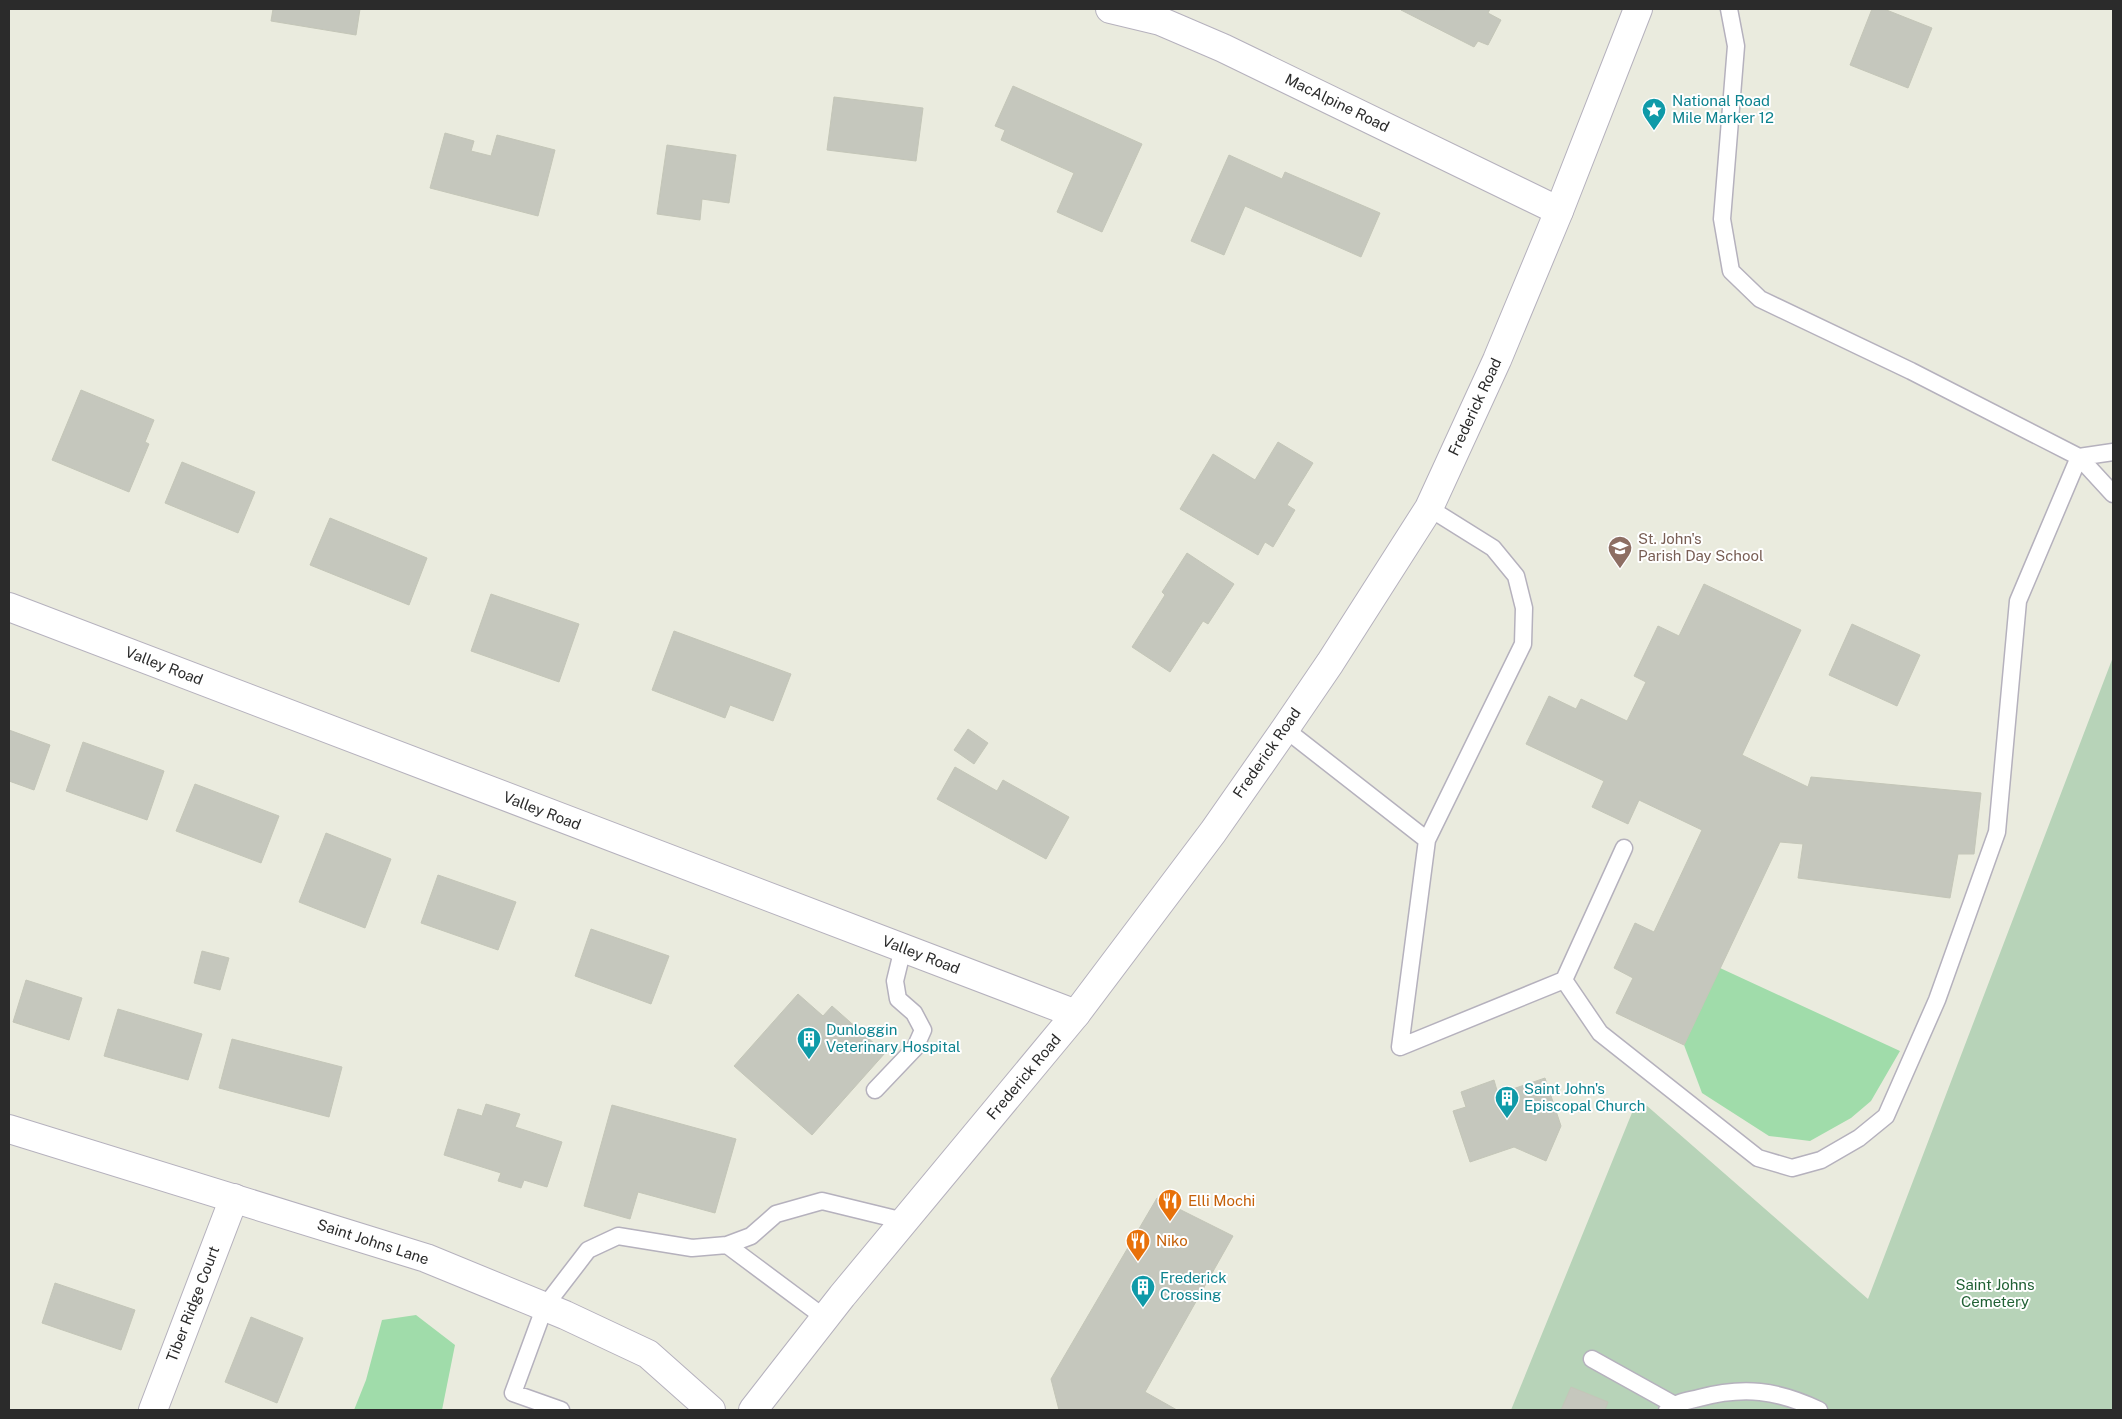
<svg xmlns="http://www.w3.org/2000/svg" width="2122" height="1419" viewBox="0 0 2122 1419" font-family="'Public Sans',sans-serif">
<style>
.green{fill:#a0dcaa}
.cemetery{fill:#b7d3b8}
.building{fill:#c5c7bd;stroke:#c4c6b8}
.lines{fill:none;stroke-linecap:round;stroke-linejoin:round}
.lane-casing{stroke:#b5b1bd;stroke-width:19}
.street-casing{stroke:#b5b1bd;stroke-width:30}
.secondary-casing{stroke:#b5b1bd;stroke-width:30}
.lane{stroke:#fff;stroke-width:16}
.street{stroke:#fff;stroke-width:28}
.secondary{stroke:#fff;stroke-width:28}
.labels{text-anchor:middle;stroke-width:4;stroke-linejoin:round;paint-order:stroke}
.culture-label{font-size:15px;fill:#0d838f;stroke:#fff;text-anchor:start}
.street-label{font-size:15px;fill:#2b2b2b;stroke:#fff}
.education-label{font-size:15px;fill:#785e54;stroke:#fff;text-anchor:start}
.food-label{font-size:15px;fill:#c56008;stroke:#fff;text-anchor:start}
.park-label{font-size:15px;fill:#216135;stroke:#fff}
</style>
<rect width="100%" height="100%" fill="#eaebde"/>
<path class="green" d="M1720 968 1900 1051 1871 1101 1851 1118 1810 1141 1769 1136 1702 1093 1684 1045Z
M416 1315 455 1345 442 1410H354L366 1380 382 1320Z"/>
<path class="cemetery" d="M2113 657V1410H1511L1638 1098 1868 1299Z"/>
<path class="building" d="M273 9H360L356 35 271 21Z
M1490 9 1488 13 1501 20 1488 45 1478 41 1474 47 1401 10Z
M1872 9H1884L1932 28 1908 88 1850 65Z
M1013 86 1142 144 1102 232 1057 212 1074 173 1001 140 1005 130 995 126Z
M834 97 923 108 916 161 827 150Z
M445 133 474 141 471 151 491 156 497 135 555 150 538 216 430 188Z
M667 145 736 155 729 203 702 199 700 220 657 214Z
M1229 155 1282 179 1285 172 1380 213 1361 257 1245 206 1224 255 1191 241Z
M81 390 154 420 145 442 149 444 129 492 52 460Z
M1278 442 1313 463 1287 505 1295 510 1273 547 1265 542 1258 555 1180 509 1213 454 1255 480Z
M182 462 255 492 238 533 165 503Z
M330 518 427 558 409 605 310 565Z
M1187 553 1234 584 1208 624 1203 621 1170 672 1132 647 1165 595 1162 592Z
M1704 584 1801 630 1742 755 1808 787 1811 777 1981 793 1974 854H1958L1950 898 1798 878 1803 844 1780 842 1684 1045 1616 1013 1633 978 1614 968 1635 923 1654 932 1702 830 1639 800 1628 824 1592 807 1604 781 1526 744 1549 696 1576 709 1581 699 1627 721 1646 682 1634 676 1658 626 1679 636Z
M491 594 579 624 559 682 471 651Z
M1852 624 1920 655 1897 706 1829 675Z
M674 631 791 674 773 721 730 705 725 718 652 690Z
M968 729 988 743 974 764 954 750Z
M9 730 50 745 34 790 9 781Z
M83 742 164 771 147 820 66 791Z
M955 767 997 791 1003 780 1069 817 1046 859 937 799Z
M195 784 279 816 261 863 176 831Z
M326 833 391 859 365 928 299 902Z
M438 875 516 902 498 950 421 923Z
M591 929 669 956 651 1004 575 976Z
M202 951 229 958 220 990 194 983Z
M26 980 82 998 69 1040 13 1022Z
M798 994 823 1016 832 1006 885 1053 812 1135 734 1066Z
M118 1009 202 1034 188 1080 104 1056Z
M232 1039 342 1067 329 1117 219 1088Z
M1545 1078 1561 1126 1546 1161 1514 1147 1470 1162 1453 1111 1466 1107 1461 1092 1494 1080 1498 1094Z
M486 1104 520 1114 515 1127 562 1142 547 1187 524 1180 521 1188 498 1181 501 1173 444 1155 458 1109 482 1116Z
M612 1105 736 1139 715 1213 638 1192 630 1219 584 1206Z
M1157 1198 1233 1236 1145 1392 1177 1410H1059L1051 1379Z
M55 1283 135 1310 121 1350 42 1323Z
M251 1317 303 1338 277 1403 225 1382Z
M1571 1387 1608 1402 1605 1410H1561Z"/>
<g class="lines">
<defs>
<path id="lane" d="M1729 9 1736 46 1722 219 1731 271 1760 299 1911 371 2079 457 2113 494
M2079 457 2113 452
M1429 508 1493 548 1516 576 1524 608 1523 644 1427 840 1400 1047 1564 980 1624 848
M1285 729 1427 840
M1564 980 1600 1033 1758 1158 1792 1168 1821 1160 1859 1138 1886 1116 1937 1000 1997 832 2018 601 2079 457
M875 1090 915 1048 923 1030 914 1013 898 999 895 981 903 948
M727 1245 825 1318
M1592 1359 1673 1404
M561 1410 513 1393 545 1306 588 1250 618 1236 692 1248 727 1245 751 1236 776 1214 822 1201 904 1221
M1667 1410C1676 1402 1687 1401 1699 1398 1744 1386 1777 1390 1819 1410"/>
<path id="street" d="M1110 9 1160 21 1223 48 1559 211
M9 607 1076 1014
M153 1410 234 1198"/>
<path id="secondary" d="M9 1129 426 1258 565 1315 648 1354 711 1410
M753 1410 842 1296 1076 1014 1213 832 1285 729 1330 663 1429 508 1497 360 1559 211 1638 9"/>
</defs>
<use href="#lane" class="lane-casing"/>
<use href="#street" class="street-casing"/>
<use href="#secondary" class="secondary-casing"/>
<use href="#lane" class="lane"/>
<use href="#street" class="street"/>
<use href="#secondary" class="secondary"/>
</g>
<defs>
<symbol id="sight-pin" viewBox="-11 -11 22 30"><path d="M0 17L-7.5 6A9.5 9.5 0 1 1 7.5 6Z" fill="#0f9aa8" stroke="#fff"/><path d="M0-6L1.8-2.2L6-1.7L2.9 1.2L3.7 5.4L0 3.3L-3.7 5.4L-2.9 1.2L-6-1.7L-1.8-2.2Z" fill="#fff"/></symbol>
<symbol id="school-pin" viewBox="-11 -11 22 30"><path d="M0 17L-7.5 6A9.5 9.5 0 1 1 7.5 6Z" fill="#8d6e63" stroke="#fff"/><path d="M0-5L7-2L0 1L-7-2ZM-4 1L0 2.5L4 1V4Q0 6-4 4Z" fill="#fff"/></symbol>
<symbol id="building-pin" viewBox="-11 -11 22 30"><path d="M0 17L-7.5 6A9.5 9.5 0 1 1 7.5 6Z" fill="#0f9aa8" stroke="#fff"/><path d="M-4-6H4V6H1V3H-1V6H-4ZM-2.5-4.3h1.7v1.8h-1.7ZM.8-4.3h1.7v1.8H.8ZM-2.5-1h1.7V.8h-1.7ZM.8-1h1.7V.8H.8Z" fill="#fff"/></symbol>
<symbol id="restaurant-pin" viewBox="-11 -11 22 30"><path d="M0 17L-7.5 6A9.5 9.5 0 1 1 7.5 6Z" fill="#e8710a" stroke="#fff"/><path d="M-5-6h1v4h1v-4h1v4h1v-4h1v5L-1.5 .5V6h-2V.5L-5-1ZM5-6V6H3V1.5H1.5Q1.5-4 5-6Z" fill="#fff"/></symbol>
</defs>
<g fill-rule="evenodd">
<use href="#sight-pin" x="1640" y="96" width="28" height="38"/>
<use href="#school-pin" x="1606" y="534" width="28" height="38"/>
<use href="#building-pin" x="795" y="1025" width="28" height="38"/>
<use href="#building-pin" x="1493" y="1084" width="28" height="38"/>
<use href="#restaurant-pin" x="1156" y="1187" width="28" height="38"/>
<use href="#restaurant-pin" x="1124" y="1227" width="28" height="38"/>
<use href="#building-pin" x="1129" y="1273" width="28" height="38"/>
</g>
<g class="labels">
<g class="culture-label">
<text x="1672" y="106">National Road<tspan x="1672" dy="17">Mile Marker 12</tspan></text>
<text x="826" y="1035">Dunloggin<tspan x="826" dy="17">Veterinary Hospital</tspan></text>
<text x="1524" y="1094">Saint John's<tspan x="1524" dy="17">Episcopal Church</tspan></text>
<text x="1160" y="1283">Frederick<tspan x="1160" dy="17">Crossing</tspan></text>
</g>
<g class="street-label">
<text transform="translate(1337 103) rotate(26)" y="5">MacAlpine Road</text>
<text transform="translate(1475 407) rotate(-65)" y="5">Frederick Road</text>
<text transform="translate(164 666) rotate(21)" y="5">Valley Road</text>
<text transform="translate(1267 753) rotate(-55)" y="5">Frederick Road</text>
<text transform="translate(542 811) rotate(21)" y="5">Valley Road</text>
<text transform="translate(921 955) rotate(21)" y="5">Valley Road</text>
<text transform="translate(1024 1077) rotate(-50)" y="5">Frederick Road</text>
<text transform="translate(373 1242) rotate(18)" y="5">Saint Johns Lane</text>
<text transform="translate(193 1304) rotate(-69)" y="5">Tiber Ridge Court</text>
</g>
<g class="education-label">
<text x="1638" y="544">St. John's<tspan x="1638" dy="17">Parish Day School</tspan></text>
</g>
<g class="food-label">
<text x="1188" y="1206">Elli Mochi</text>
<text x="1156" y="1246">Niko</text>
</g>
<g class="park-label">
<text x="1995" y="1290">Saint Johns<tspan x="1995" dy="17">Cemetery</tspan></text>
</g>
</g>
<rect width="2122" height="1419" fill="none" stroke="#2b2b2b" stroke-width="20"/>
</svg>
